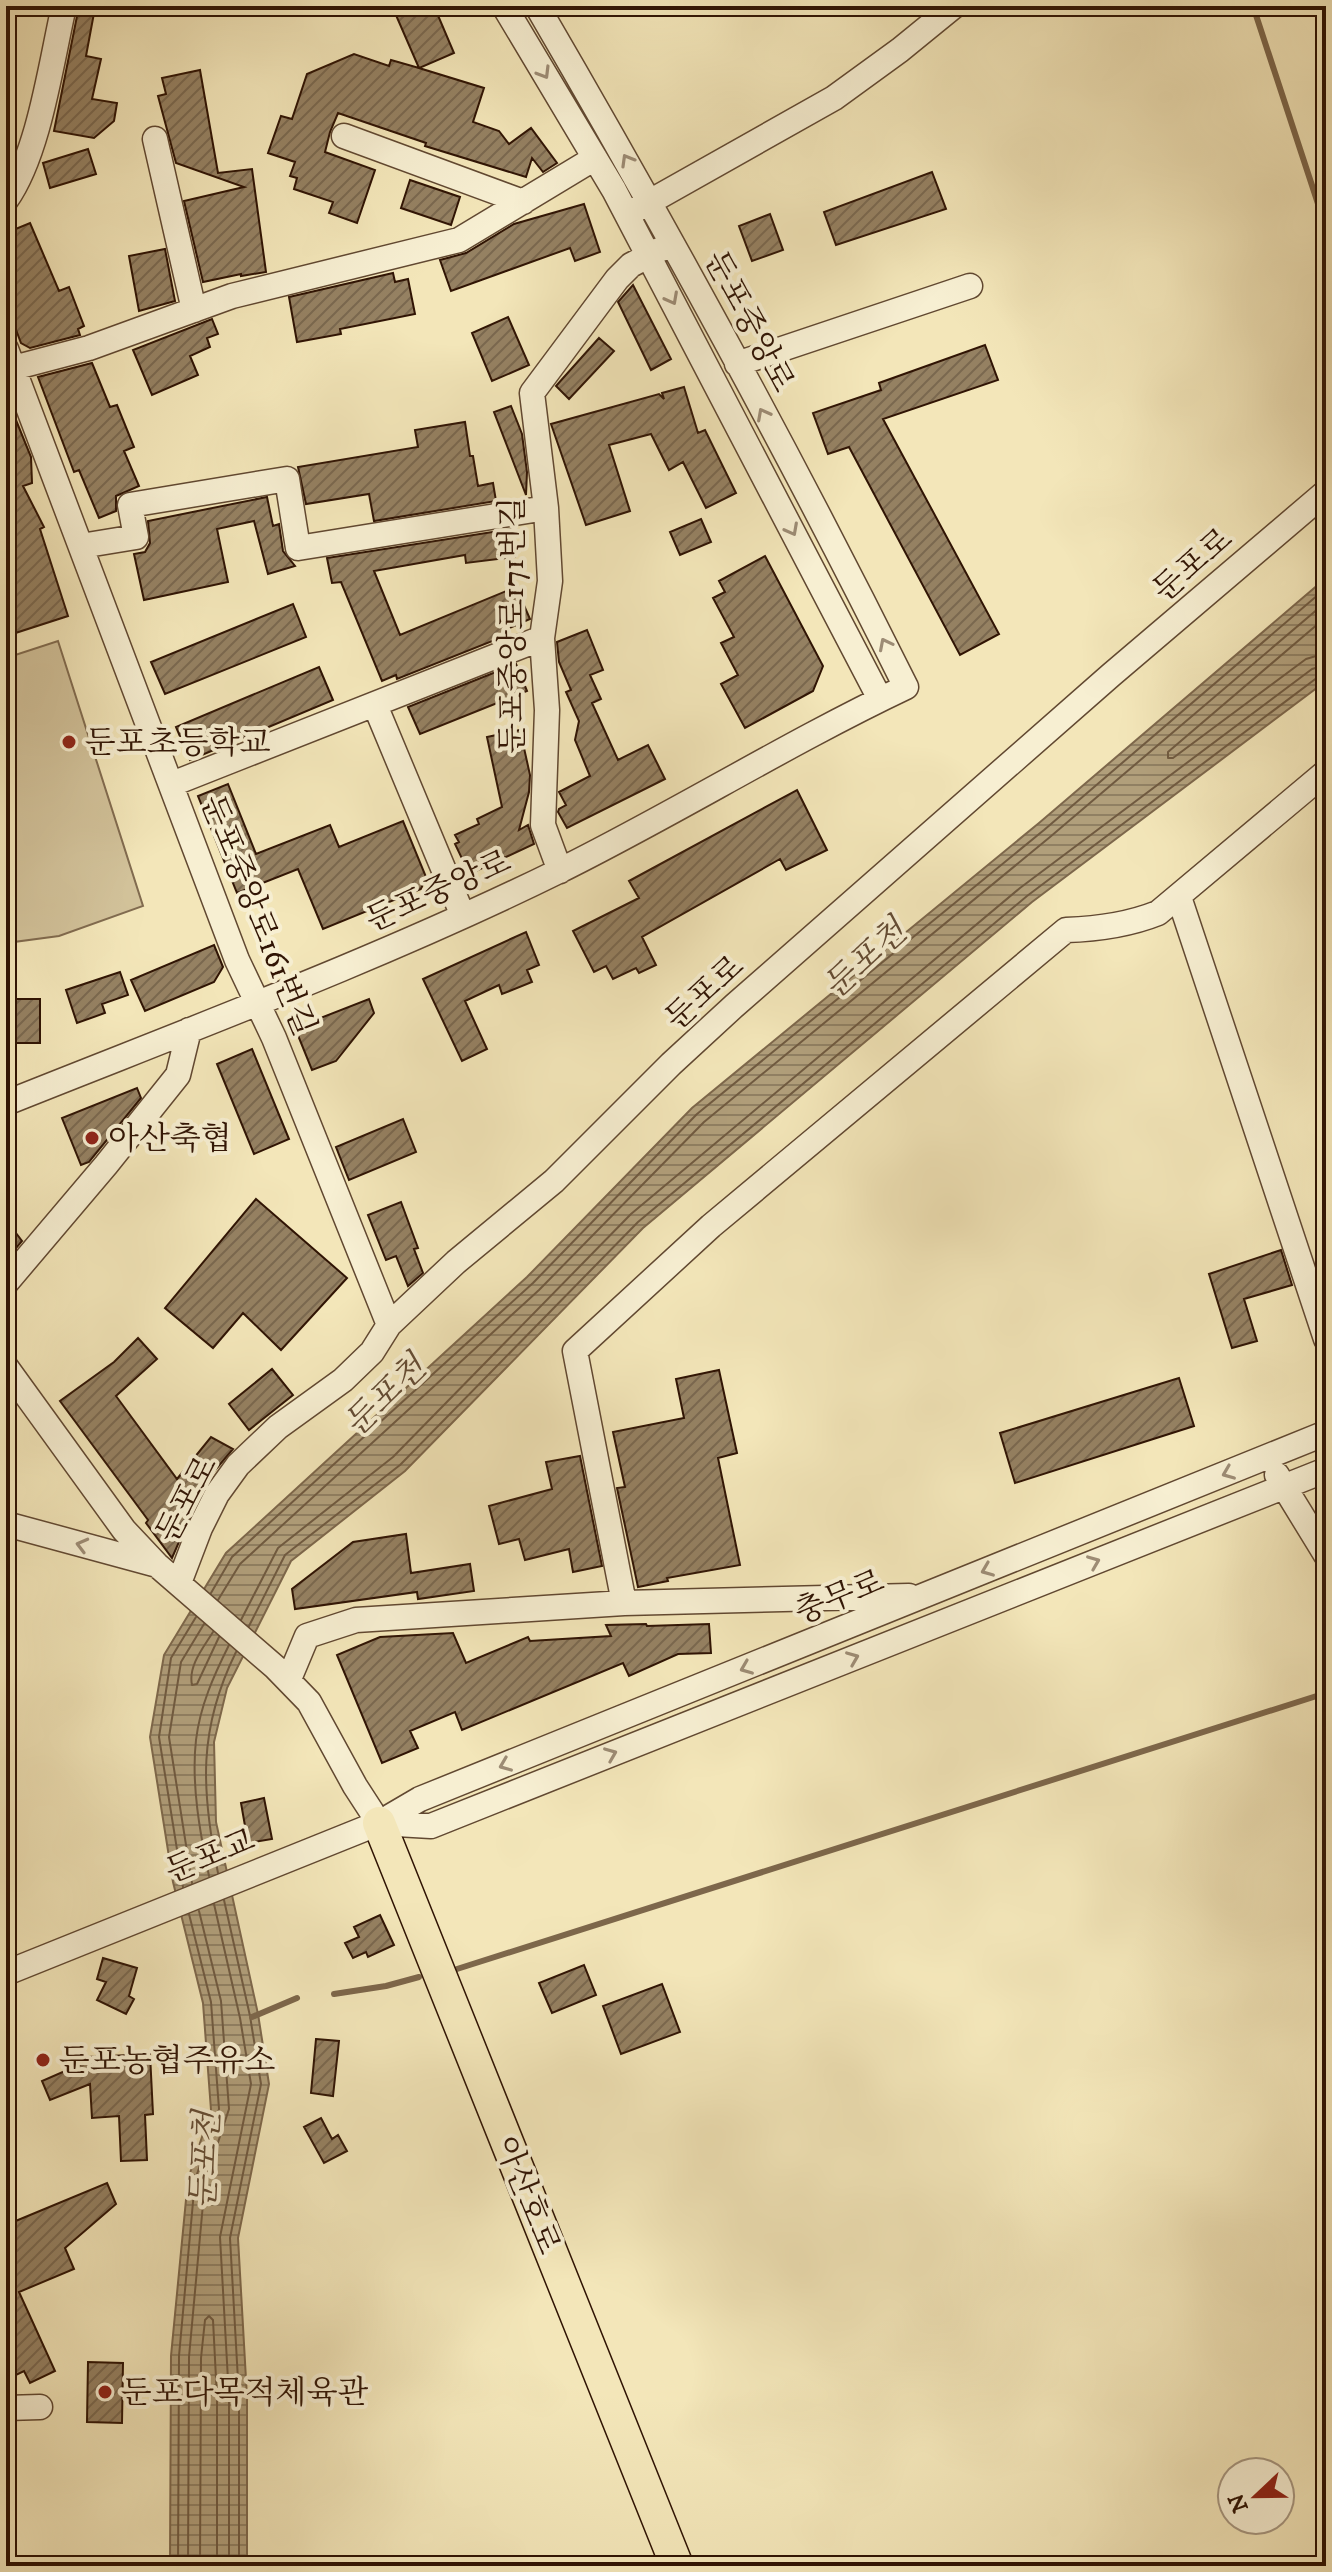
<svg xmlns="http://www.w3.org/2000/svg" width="1332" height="2572" viewBox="0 0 1332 2572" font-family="'IM FELL DW Pica','Noto Serif KR',serif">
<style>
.grass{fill:#d2c29a;stroke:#816b4f;stroke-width:2}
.water{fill:url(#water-rules);stroke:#7d674b;stroke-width:2}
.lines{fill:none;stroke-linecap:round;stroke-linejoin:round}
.shore{stroke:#705a40;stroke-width:2}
.stream{stroke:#7d674b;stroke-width:6}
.building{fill:url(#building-hatch);stroke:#301404;stroke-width:2}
.minor-casing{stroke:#614831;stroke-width:27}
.major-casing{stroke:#301404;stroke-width:35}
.minor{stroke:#f7efd2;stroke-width:24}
.major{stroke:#f3e6b9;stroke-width:32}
.oneway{stroke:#9d8c75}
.poi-dot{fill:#8f2418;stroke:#f7efd2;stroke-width:3}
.labels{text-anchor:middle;stroke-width:8;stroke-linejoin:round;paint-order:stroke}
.street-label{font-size:32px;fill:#301404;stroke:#f7efd2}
.poi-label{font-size:32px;fill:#301404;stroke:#f7efd2;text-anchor:start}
.water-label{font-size:34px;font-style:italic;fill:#644c34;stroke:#f7efd2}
</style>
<defs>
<pattern id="water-rules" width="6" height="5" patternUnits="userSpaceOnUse" patternTransform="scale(2)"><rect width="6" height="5" fill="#b19f7b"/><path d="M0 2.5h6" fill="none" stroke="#908063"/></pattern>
<pattern id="building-hatch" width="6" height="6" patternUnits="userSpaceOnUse" patternTransform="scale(2)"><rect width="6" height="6" fill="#958162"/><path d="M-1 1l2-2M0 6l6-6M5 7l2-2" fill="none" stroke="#7a684f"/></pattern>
</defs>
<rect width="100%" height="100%" fill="#f3e6b9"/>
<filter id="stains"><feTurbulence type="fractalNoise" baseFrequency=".0025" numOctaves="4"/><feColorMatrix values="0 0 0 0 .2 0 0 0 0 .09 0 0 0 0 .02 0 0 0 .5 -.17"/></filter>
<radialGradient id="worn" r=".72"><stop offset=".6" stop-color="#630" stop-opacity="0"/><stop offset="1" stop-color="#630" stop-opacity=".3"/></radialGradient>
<path class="grass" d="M58 641 143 906 59 936 6 943V658Z"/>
<path class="water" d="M1326 578V681L1032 902 643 1228 405 1471 291 1561 227 1688 214 1742 216 1822 258 2014 269 2084 238 2238 247 2397V2566H170L171 2356 188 2179 211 2110 203 2003 173 1882 150 1737 164 1655 226 1553 527 1277 692 1108 1039 823Z"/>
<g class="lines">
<path class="shore" d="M1326 617 1168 752V758H1173L1306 659 1326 653
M211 1593 232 1557 533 1283 697 1114 1044 830 1326 588
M218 1600 240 1564 539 1290 704 1122 1050 837 1326 602
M241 1620 278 1548 393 1457 631 1214 1020 888 1312 669 1326 665
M249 1626 285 1555 400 1465 638 1222 1027 896 1318 677 1326 675
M213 1632C203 1648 188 1666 192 1685L197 1684 219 1637
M218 1873C201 1790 198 1729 236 1652
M209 1876C200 1833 191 1784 196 1740 200 1706 214 1675 229 1645
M192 1883 169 1737 181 1662 204 1624
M183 1887 159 1737 171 1658 196 1617
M224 1900 250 2016 261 2084 230 2238 239 2398V2566
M214 1904 240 2018 251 2084 220 2237 229 2398V2566
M178 2566 179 2356 195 2180 219 2109 211 2002 189 1914
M188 2566 189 2357 205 2182 229 2109 221 2001 199 1911
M200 2566 201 2358 205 2320 209 2316 213 2320 217 2398V2566"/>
<path class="stream" d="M1253 6 1326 228
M457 1969 1326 1693
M334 1994 386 1986 419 1977
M252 2017 297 1998"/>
</g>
<path class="building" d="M392 6H434L454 53 419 68 484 88 473 122 499 131 509 144 531 128 557 163 543 172 532 158 526 177 425 146 426 143 338 113 330 132 325 152 375 170 357 223 329 213 333 202 294 189 297 178 290 176 295 162 268 153 281 116 292 119 307 74 354 54 389 66 391 60 419 68Z
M78 11 94 13 86 56 101 59 92 99 117 103 114 121 94 138 54 131Z
M200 70 218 173 252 169 266 272 241 276V274L203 282 184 201 244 187 176 163 158 96 166 94 162 78Z
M88 149 96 174 50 188 43 163Z
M932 172 946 209 836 245 824 212Z
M410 180 460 197 451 225 401 208Z
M584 204 600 252 575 261 570 248 451 291 440 260 466 253 514 224Z
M770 214 783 250 752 261 739 226Z
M30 223 59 291 69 287 84 326 78 329 80 335 30 348 21 343 6 303V233Z
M165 249 175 301 139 311 129 256Z
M393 273 395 282 408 279 415 314 340 329 341 334 297 342 289 297Z
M633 285 671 359 651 370 618 302Z
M508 317 529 365 492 381 472 333Z
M212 319 218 334 207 338 210 347 190 356 198 375 152 395 133 350Z
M599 338 614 351 569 399 556 386Z
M985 345 998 380 883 419 999 634 960 655 849 447 828 454 813 413 881 390 879 383Z
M92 363 110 407 117 405 134 447 124 451 139 486 116 496V511L99 518 79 470 74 472 38 377Z
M684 387 698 433 705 430 736 493 706 508 683 462 669 470 651 434 609 445 630 511 586 525 551 424 659 394 664 399 662 393Z
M7 398 31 457 32 483 23 486 44 527 40 529 68 616 6 636Z
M511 406 522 434 527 472 526 495 494 412Z
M465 422 470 456H473L478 486 493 483 496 501 374 521 369 494 306 504 298 467 418 447 415 430Z
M267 497 273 526 279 524 283 551 295 566 268 574 254 521 217 529 228 582 144 600 134 554 145 552 150 543 148 521Z
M701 519 711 542 680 555 670 532Z
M511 529 515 557 466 563 465 555 374 571 400 635 516 587 530 619 503 631 505 636 397 679 396 675 382 681 341 582 332 583 327 558Z
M765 556 823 666 813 691 745 728 721 684 738 675 721 643 734 637 713 598 725 592 719 581Z
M293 604 306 637 165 694 151 662Z
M587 630 603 670 590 675 601 699 592 703 618 760 648 745 665 779 567 828 558 812 559 809 566 805 559 792 590 776 575 740 579 721 566 692 571 690 559 662 557 642Z
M516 664 527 691 420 734 408 707Z
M319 667 333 700 190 760 176 727Z
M520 730 530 775 529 792 519 830 528 825 534 844 474 872 467 869 455 844 459 842 455 835 479 824 477 819 502 807 487 737Z
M228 784 256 854 330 825 339 847 403 821 426 877 421 889 323 929 298 869 237 893 198 796Z
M797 790 827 850 786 870 780 859 642 937 656 965 639 973 636 968 613 979 606 966 594 972 573 931 639 898 629 881Z
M526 932 539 965 527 970 532 982 502 994 499 985 465 1001 487 1049 462 1061 423 979Z
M214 945 223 967 214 982 145 1011 131 980Z
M120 972 128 995 102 1004 105 1013 77 1023 66 990Z
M9 999H40V1043H9Z
M369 999 374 1013 336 1061 312 1070 295 1028Z
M252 1049 289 1139 254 1154 217 1064Z
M137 1088 141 1098 89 1162 81 1165 62 1118Z
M403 1119 416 1152 349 1180 336 1147Z
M256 1199 347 1278 281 1350 243 1313 213 1348 165 1308Z
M401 1202 418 1248 414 1249 423 1273 408 1286 396 1256 386 1260 368 1215Z
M6 1220 22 1241 6 1260Z
M1281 1250 1292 1285 1244 1299 1257 1341 1232 1348 1209 1274Z
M138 1338 157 1359 116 1396 177 1479 211 1437 233 1449 205 1482 172 1558 146 1523 148 1520 60 1401 114 1362Z
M272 1369 293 1395 249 1430 229 1404Z
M719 1370 737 1453 718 1458 740 1565 667 1578 668 1581 638 1587 617 1488 625 1487 613 1432 684 1418 676 1379Z
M1179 1378 1194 1426 1015 1483 1000 1433Z
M580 1456 602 1566 573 1572 569 1549 525 1560 519 1539 499 1544 489 1506 552 1489 546 1462Z
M406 1534 411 1573 470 1564 474 1591 418 1599 417 1592 295 1609 292 1589 353 1542Z
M646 1624 647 1626 709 1624 711 1653 678 1654 629 1676 623 1663 462 1730 455 1712 410 1731 418 1748 382 1763 337 1655 380 1637 453 1633 466 1663 528 1637 530 1641 611 1636 606 1625Z
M264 1798 272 1839 248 1843 241 1803Z
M380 1915 394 1945 368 1957 366 1952 353 1958 345 1943 359 1937 354 1927Z
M103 1958 137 1968 129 1996 134 1999 126 2014 97 2000 106 1982 97 1979Z
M584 1965 596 1995 552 2013 539 1983Z
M662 1984 680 2032 621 2054 603 2006Z
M316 2039 339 2041 333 2096 311 2093Z
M150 2054 153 2114 145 2115 147 2160 121 2161 119 2116 92 2118 90 2084 50 2100 42 2081 88 2061V2057Z
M321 2118 332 2139 338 2135 347 2151 324 2163 304 2127Z
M107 2183 116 2204 65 2248 74 2269 19 2292 55 2371 30 2383 24 2371 16 2375 6 2354V2225Z
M88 2362 123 2363 122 2423 87 2422Z"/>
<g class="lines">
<defs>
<path id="minor" d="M504 6 614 190 880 699
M344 136 523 202
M155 139 194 310
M6 200C39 154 51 63 64 6
M637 209 834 98 900 50 954 6
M6 349 237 960 274 1038 389 1325
M737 364 970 286
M6 374 13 368 89 348 232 296 459 240 595 158
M81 546 136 537 130 505 287 479 298 548 546 508
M375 705 463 916
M172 784 542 638
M560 871 543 825 547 710 542 638 550 581 546 508 532 393 617 279 631 265 663 248
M1179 897 1326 1339
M6 1103C191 1029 380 959 559 871 676 813 788 743 906 687 791 456 667 229 537 6
M6 1283 106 1165 178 1075 189 1030
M6 1367 124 1530 157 1565 275 1667 309 1702 355 1786 379 1823
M1277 1475 1326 1555
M6 1524 157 1565
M179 1583 200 1528 217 1494 238 1465 278 1427 343 1380 372 1352 389 1325 456 1262 554 1181 671 1064 734 1006 1111 675 1326 492
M624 1603 575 1351 711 1226 1066 930C1098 929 1128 925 1158 913L1326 772
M289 1679 307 1636 356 1620 624 1603 909 1596
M379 1823 431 1826 1326 1470
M6 1973 379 1823 420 1799 1326 1433
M6 2408 40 2407"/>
<path id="major" d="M379 1823 677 2566"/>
</defs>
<use href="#minor" class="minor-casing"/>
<use href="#major" class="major-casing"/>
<use href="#minor" class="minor"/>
<use href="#major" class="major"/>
</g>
<defs><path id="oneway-chevron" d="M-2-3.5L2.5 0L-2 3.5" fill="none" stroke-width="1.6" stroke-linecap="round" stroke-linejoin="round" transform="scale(2)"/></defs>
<g class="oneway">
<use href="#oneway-chevron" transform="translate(544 73) rotate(59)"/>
<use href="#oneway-chevron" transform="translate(627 160) rotate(-120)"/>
<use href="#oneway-chevron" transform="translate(672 299) rotate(62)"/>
<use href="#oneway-chevron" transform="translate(763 414) rotate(-118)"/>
<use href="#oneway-chevron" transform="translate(792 530) rotate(62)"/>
<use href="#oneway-chevron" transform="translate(885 644) rotate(-117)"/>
<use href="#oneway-chevron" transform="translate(1228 1473) rotate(158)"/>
<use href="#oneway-chevron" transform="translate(82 1545) rotate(-165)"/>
<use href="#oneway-chevron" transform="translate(1094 1562) rotate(-22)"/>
<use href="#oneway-chevron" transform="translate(987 1570) rotate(158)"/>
<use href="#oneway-chevron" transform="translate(853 1658) rotate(-22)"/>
<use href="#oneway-chevron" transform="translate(746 1668) rotate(158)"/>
<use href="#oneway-chevron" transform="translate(611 1754) rotate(-22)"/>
<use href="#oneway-chevron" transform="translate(505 1765) rotate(158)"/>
</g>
<g class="poi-dot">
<circle cx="69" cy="742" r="8"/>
<circle cx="92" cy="1138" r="8"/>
<circle cx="43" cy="2060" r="8"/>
<circle cx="105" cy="2392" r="8"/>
</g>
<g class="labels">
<g class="street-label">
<text transform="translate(750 321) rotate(62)" y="11">둔포중앙로</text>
<text transform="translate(1192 564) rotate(-41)" y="11">둔포로</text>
<text transform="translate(512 625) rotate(-90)" y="11">둔포중앙로171번길</text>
<text transform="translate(438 890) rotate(-24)" y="11">둔포중앙로</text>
<text transform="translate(259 915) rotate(68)" y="11">둔포중앙로161번길</text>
<text transform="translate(704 992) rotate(-42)" y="11">둔포로</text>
<text transform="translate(186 1499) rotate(-62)" y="11">둔포로</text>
<text transform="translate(839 1596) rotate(-22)" y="11">충무로</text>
<text transform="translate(210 1855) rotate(-22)" y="11">둔포교</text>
<text transform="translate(528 2195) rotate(68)" y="11">아산호로</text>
</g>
<g class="poi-label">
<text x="85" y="753">둔포초등학교</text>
<text x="108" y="1149">아산축협</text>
<text x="59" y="2071">둔포농협주유소</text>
<text x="121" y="2403">둔포다목적체육관</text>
</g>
<g class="water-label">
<text transform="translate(864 958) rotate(-42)" y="12">둔포천</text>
<text transform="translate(384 1395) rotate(-44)" y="12">둔포천</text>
<text transform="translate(204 2160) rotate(-87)" y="12">둔포천</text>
</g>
</g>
<rect width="1332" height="2572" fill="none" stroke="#f3e6b9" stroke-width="32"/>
<rect x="8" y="8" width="1316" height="2556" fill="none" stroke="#301404" stroke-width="4"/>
<rect x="16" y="16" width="1300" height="2540" fill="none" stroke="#301404" stroke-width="2"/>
<g transform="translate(1256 2496) rotate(248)"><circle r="38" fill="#f7efd2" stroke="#a79780" stroke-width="2"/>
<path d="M0-6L14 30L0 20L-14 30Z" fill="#8f2418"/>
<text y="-12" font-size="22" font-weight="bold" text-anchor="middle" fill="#301404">N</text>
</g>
<rect width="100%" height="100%" filter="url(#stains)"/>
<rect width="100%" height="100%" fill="url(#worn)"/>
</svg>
